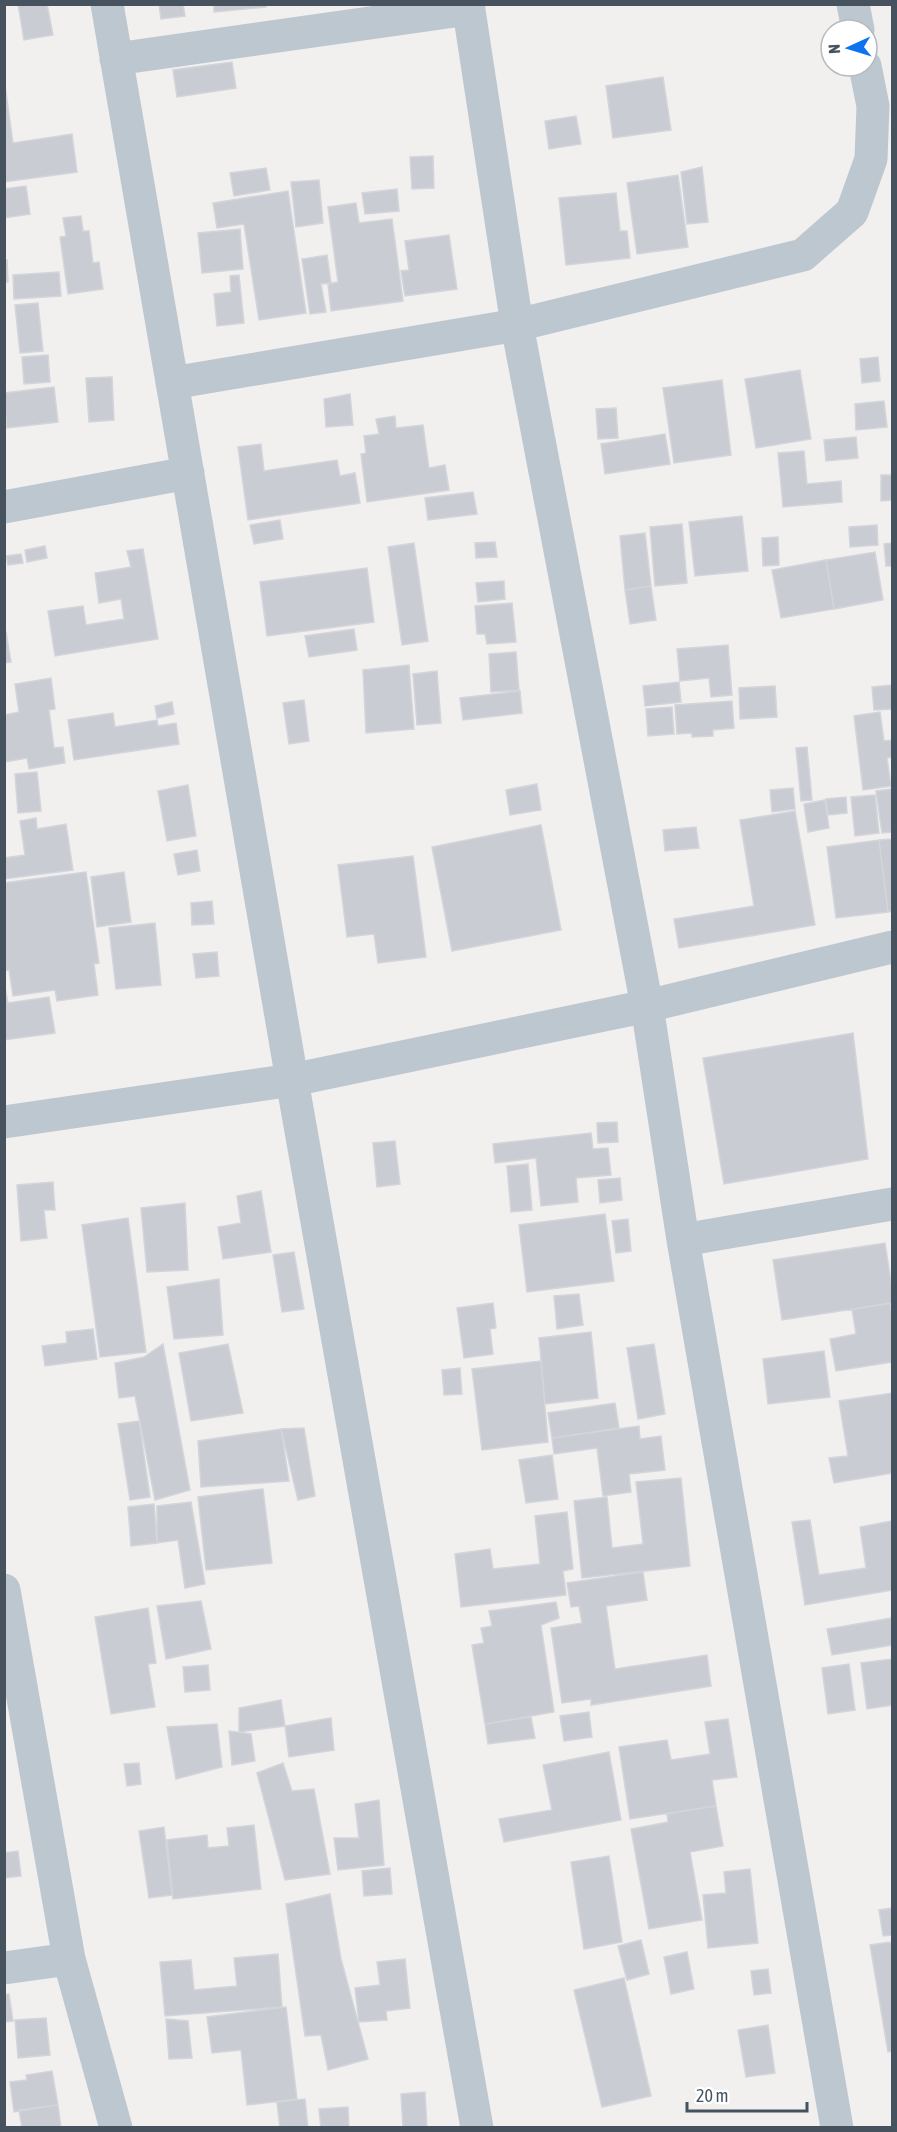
<svg xmlns="http://www.w3.org/2000/svg" width="897" height="2132" viewBox="0 0 897 2132" font-family="'Asap Condensed',sans-serif">
<style>
.building{fill:#c9ccd2;stroke:#d3d5db;stroke-width:1.5}
.lines{fill:none;stroke-linecap:round;stroke-linejoin:round}
.minor{stroke:#bcc7cf;stroke-width:33}
</style>
<rect width="100%" height="100%" fill="#f2efef"/>
<path class="building" d="M18 4H47L53 35 24 40Z
M159 4H183L185 16 161 19Z
M214 4H266V7L214 12Z
M232 62 236 88 177 97 173 70Z
M663 77 671 130 613 138 606 86Z
M4 78 13 143 72 134 77 172 4 182Z
M576 116 581 144 549 149 545 121Z
M433 156 434 188 412 189 410 157Z
M702 167 708 222 687 224 681 172Z
M266 168 270 190 234 196 230 173Z
M678 175 688 247 637 254 627 183Z
M319 180 323 223 296 227 291 182Z
M26 186 30 214 4 218V189Z
M397 189 399 211 365 214 362 193Z
M288 191 306 313 259 320 244 224 217 228 213 203Z
M616 193 620 231H627L630 258 566 265 559 198Z
M356 203 359 223 392 219 403 301 331 311 328 284 338 282 328 207Z
M81 216 83 231H89L93 263 99 262 103 289 68 294 60 237 66 236 63 218Z
M240 229 243 269 202 273 198 233Z
M449 235 457 289 405 296 401 271 409 270 405 241Z
M327 255 331 283 321 284 326 312 310 314 302 259Z
M7 260 8 282H4V261Z
M59 272 61 296 14 299 13 275Z
M239 275 244 323 217 326 214 294 231 292 230 276Z
M38 303 43 351 20 353 15 305Z
M48 355 50 382 24 384 22 357Z
M878 357 880 381 862 383 860 359Z
M800 370 811 439 756 448 745 379Z
M112 377 114 420 89 422 86 378Z
M722 380 731 455 674 463 663 388Z
M54 387 58 422 7 428 4 393Z
M350 394 353 425 326 427 324 399Z
M884 401 887 427 856 430 855 404Z
M616 408 618 438 598 439 596 409Z
M395 416 396 428 423 425 429 468 445 465 449 490 367 502 361 454 366 453 364 436 379 434 376 419Z
M665 434 670 464 605 474 601 444Z
M856 437 858 458 826 461 824 440Z
M261 444 264 471 337 460 340 476 355 473 360 503 248 520 238 447Z
M804 451 807 484 841 481 842 502 783 507 778 453Z
M881 475H892V500L881 501Z
M473 492 477 514 428 520 425 498Z
M742 516 748 571 695 576 689 522Z
M280 520 283 539 254 544 250 525Z
M682 524 687 583 655 586 650 527Z
M877 525 878 545 850 547 849 527Z
M645 533 651 586 625 590 620 536Z
M778 537 779 565 763 566 762 538Z
M495 542 497 557 476 558 475 543Z
M414 543 428 641 402 645 388 547Z
M892 543V566H886L884 544Z
M45 546 47 558 27 562 25 550Z
M143 549 158 639 55 656 48 611 83 606 86 625 124 619 121 599 99 603 95 573 131 567 127 551Z
M875 552 883 600 834 609 826 560Z
M21 554 23 563 8 565 6 556Z
M826 560 834 609 781 618 772 570Z
M367 568 374 622 267 636 260 582Z
M504 581 505 599 478 602 476 583Z
M651 586 656 620 630 624 625 590Z
M512 603 516 642 487 644 485 634H477L475 606Z
M354 629 357 650 309 657 305 636Z
M4 632H6L11 662 4 663Z
M728 645 732 695 711 697 709 678 680 681 677 649Z
M516 652 519 690 491 692 489 654Z
M409 665 414 729 366 733 363 670Z
M437 671 441 723 417 725 413 674Z
M51 678 55 709 49 710 54 748 63 747 65 763 29 769 27 758 4 762V715L19 712 15 684Z
M679 682 681 702 645 706 643 686Z
M892 685V709L874 710 872 687Z
M775 686 777 717 740 719 739 688Z
M520 691 522 713 463 720 460 698Z
M304 700 309 741 289 744 283 703Z
M732 701 734 728 713 730V736L692 737V733L677 734 675 705Z
M172 702 174 714 157 718 155 706Z
M672 707 674 734 648 736 646 709Z
M880 712 884 741 892 740V757L887 758 891 786 863 790 854 716Z
M113 713 115 727 157 720 158 726 176 723 179 744 74 760 68 720Z
M807 747 812 800 801 801 796 748Z
M37 772 41 811 18 813 15 774Z
M537 784 541 810 510 815 506 790Z
M188 785 196 836 167 841 158 791Z
M793 788 795 809 772 812 770 790Z
M891 789H892V832L882 833 876 791Z
M875 795 879 833 855 836 851 797Z
M846 797 847 813 828 815 826 799Z
M825 800 829 828 808 832 804 804Z
M795 811 815 925 679 948 674 919 754 906 740 820Z
M36 818 37 829 66 824 73 870 4 879V858L25 855 20 821Z
M541 825 561 930 452 951 432 847Z
M696 827 699 848 665 851 663 830Z
M892 839V911L888 912 879 840Z
M879 840 888 912 836 918 827 847Z
M197 850 200 871 178 875 174 854Z
M413 856 426 957 378 963 374 934 347 937 338 865Z
M86 872 99 963 94 964 98 995 57 1001 55 990 13 996 9 970 4 971V883Z
M124 872 131 922 97 927 91 877Z
M212 901 214 924 192 925 191 903Z
M155 923 161 985 116 989 109 928Z
M217 952 219 976 196 978 193 954Z
M4 983 8 1003 49 997 55 1033 4 1040Z
M853 1033 868 1159 724 1184 703 1058Z
M617 1122 618 1142 598 1143 597 1123Z
M591 1133 593 1149 608 1148 611 1175 576 1178 578 1202 541 1206 536 1158 495 1163 493 1144Z
M395 1141 400 1184 377 1187 373 1143Z
M528 1164 532 1210 511 1212 507 1166Z
M620 1178 622 1200 600 1203 598 1180Z
M53 1182 55 1210H44L47 1238 21 1241 17 1185Z
M261 1191 271 1252 223 1259 218 1227 241 1223 237 1196Z
M185 1203 188 1270 147 1272 141 1208Z
M605 1214 614 1281 527 1292 519 1225Z
M128 1218 146 1352 100 1357 82 1225Z
M628 1219 631 1251 616 1253 612 1221Z
M885 1243 892 1288V1303L782 1320 773 1260Z
M294 1252 304 1309 282 1312 273 1255Z
M219 1279 223 1335 174 1339 167 1287Z
M579 1294 583 1325 557 1329 554 1296Z
M493 1303 496 1328 490 1329 493 1354 464 1358 457 1308Z
M890 1303 892 1318V1362L836 1371 830 1339 856 1334 852 1309Z
M93 1329 97 1359 45 1366 42 1346 67 1343 66 1332Z
M591 1332 598 1398 545 1404 539 1338Z
M163 1344 190 1490 155 1500 135 1396 119 1398 115 1363 144 1357Z
M228 1344 243 1413 191 1421 179 1353Z
M654 1344 665 1414 638 1419 627 1348Z
M824 1351 830 1397 768 1404 763 1359Z
M541 1361 548 1442 482 1450 472 1369Z
M460 1368 462 1394 444 1395 442 1370Z
M892 1393V1473L834 1483 829 1458 848 1456 839 1401Z
M615 1403 619 1428 552 1438 548 1413Z
M139 1421 150 1497 130 1500 118 1424Z
M639 1426 640 1439 661 1436 665 1470 629 1474 631 1492 603 1496 597 1448 554 1454 552 1438Z
M304 1428 315 1496 298 1500 281 1429Z
M281 1429 289 1481 201 1487 198 1441Z
M552 1455 558 1499 526 1503 519 1460Z
M681 1478 690 1566 582 1578 574 1501 607 1497 612 1548 643 1544 636 1482Z
M263 1489 272 1563 206 1570 198 1497Z
M191 1502 205 1584 185 1588 178 1540 157 1543V1506Z
M154 1504 157 1543 131 1546 128 1507Z
M567 1512 573 1569 563 1571 566 1595 461 1607 455 1554 490 1549 493 1569 540 1564 535 1516Z
M810 1520 819 1575 866 1568 860 1527 892 1521V1590L805 1605 792 1522Z
M643 1572 647 1600 606 1606 615 1669 707 1655 711 1686 591 1705V1699L562 1703 551 1628 582 1623 579 1606 571 1607 567 1583Z
M201 1601 211 1649 166 1659 157 1606Z
M556 1602 559 1618 541 1625 554 1712 485 1724 472 1645 484 1643 481 1628 492 1626 489 1611Z
M148 1608 156 1663 148 1664 155 1707 111 1714 95 1617Z
M892 1618V1645L832 1655 827 1629Z
M892 1659V1705L867 1709 861 1663Z
M849 1664 855 1710 828 1714 822 1668Z
M208 1665 210 1690 185 1692 183 1667Z
M281 1700 285 1726 239 1732V1708Z
M589 1712 592 1737 564 1741 560 1716Z
M531 1717 535 1738 488 1744 485 1724Z
M331 1718 334 1750 289 1757 285 1726Z
M728 1719 737 1777 712 1780 716 1806 630 1819 619 1747 667 1740 671 1760 710 1754 705 1722Z
M217 1724 222 1767 176 1779 167 1727Z
M229 1731 251 1734 255 1761 232 1765Z
M609 1752 621 1820 504 1842 499 1819 552 1810 543 1765Z
M139 1763 141 1784 127 1786 124 1764Z
M283 1763 292 1791 314 1789 330 1874 285 1880 257 1773Z
M379 1800 384 1865 338 1870 334 1838H359L355 1804Z
M716 1806 723 1846 690 1852 702 1920 649 1929 631 1829 668 1822 667 1814Z
M254 1825 261 1889 173 1899 167 1840 207 1835 208 1848 229 1846 227 1828Z
M164 1827 172 1895 149 1898 139 1831Z
M18 1851 21 1876 4 1878V1853Z
M609 1856 622 1942 584 1949 571 1862Z
M390 1868 392 1894 364 1896 362 1871Z
M750 1869 758 1943 708 1948 703 1895 726 1893 724 1872Z
M330 1894 341 1959 368 2059 328 2070 321 2035 305 2036 286 1904Z
M892 1908V1935L883 1936 879 1910Z
M641 1940 649 1974 627 1980 618 1946Z
M890 1942 892 1946V2051L888 2052 870 1945Z
M687 1952 694 1989 671 1994 664 1957Z
M278 1954 282 2007 165 2016 160 1962 191 1960 194 1990 237 1986 234 1958Z
M405 1959 410 2008 386 2011 387 2020 359 2022 355 1988 380 1985 377 1962Z
M768 1969 771 1993 754 1995 751 1971Z
M624 1978 651 2096 602 2107 574 1990Z
M9 1994 13 2021 4 2022V1995Z
M286 2007 297 2099 247 2105 241 2050 212 2053 207 2017Z
M46 2018 50 2055 18 2058 15 2020Z
M166 2019 188 2021 192 2058 169 2059Z
M768 2025 775 2073 746 2077 738 2030Z
M52 2071 58 2105 14 2112 10 2082 27 2080 26 2075Z
M425 2092 427 2128H403L401 2094Z
M305 2099 308 2128H280L277 2102Z
M58 2105 61 2128H22L19 2110Z
M348 2107 349 2128H321L319 2109Z"/>
<g class="lines">
<path class="minor" d="M107 4 292 1080 477 2128
M468 4 517 325 647 1006 683 1240 837 2128
M853 4 858 30
M116 59 469 9
M172 383 517 325 803 255 852 212 871 159 873 106 865 66
M4 507 188 473
M4 1122 292 1080 647 1006 892 947
M683 1240 892 1204
M4 1590 69 1959 116 2128
M4 1968 69 1959"/>
</g>
<rect width="897" height="2132" fill="none" stroke="#46535e" stroke-width="12"/>
<g transform="translate(849 48) rotate(266)"><circle r="28" fill="#ffffff" stroke="#b5babf" stroke-width="1.5"/>
<path d="M0-4.5L10 22L0 15L-10 22Z" fill="#0c74ef"/>
<text y="-9" font-size="16" font-weight="bold" text-anchor="middle" fill="#46535e">N</text>
</g>
<path d="M687 2102v9h120v-9" fill="none" stroke="#46535e" stroke-width="3"/>
<text x="696" y="2102" font-size="18" fill="#46535e" stroke="#ffffff" stroke-width="4.5" paint-order="stroke">20 m</text>
</svg>
